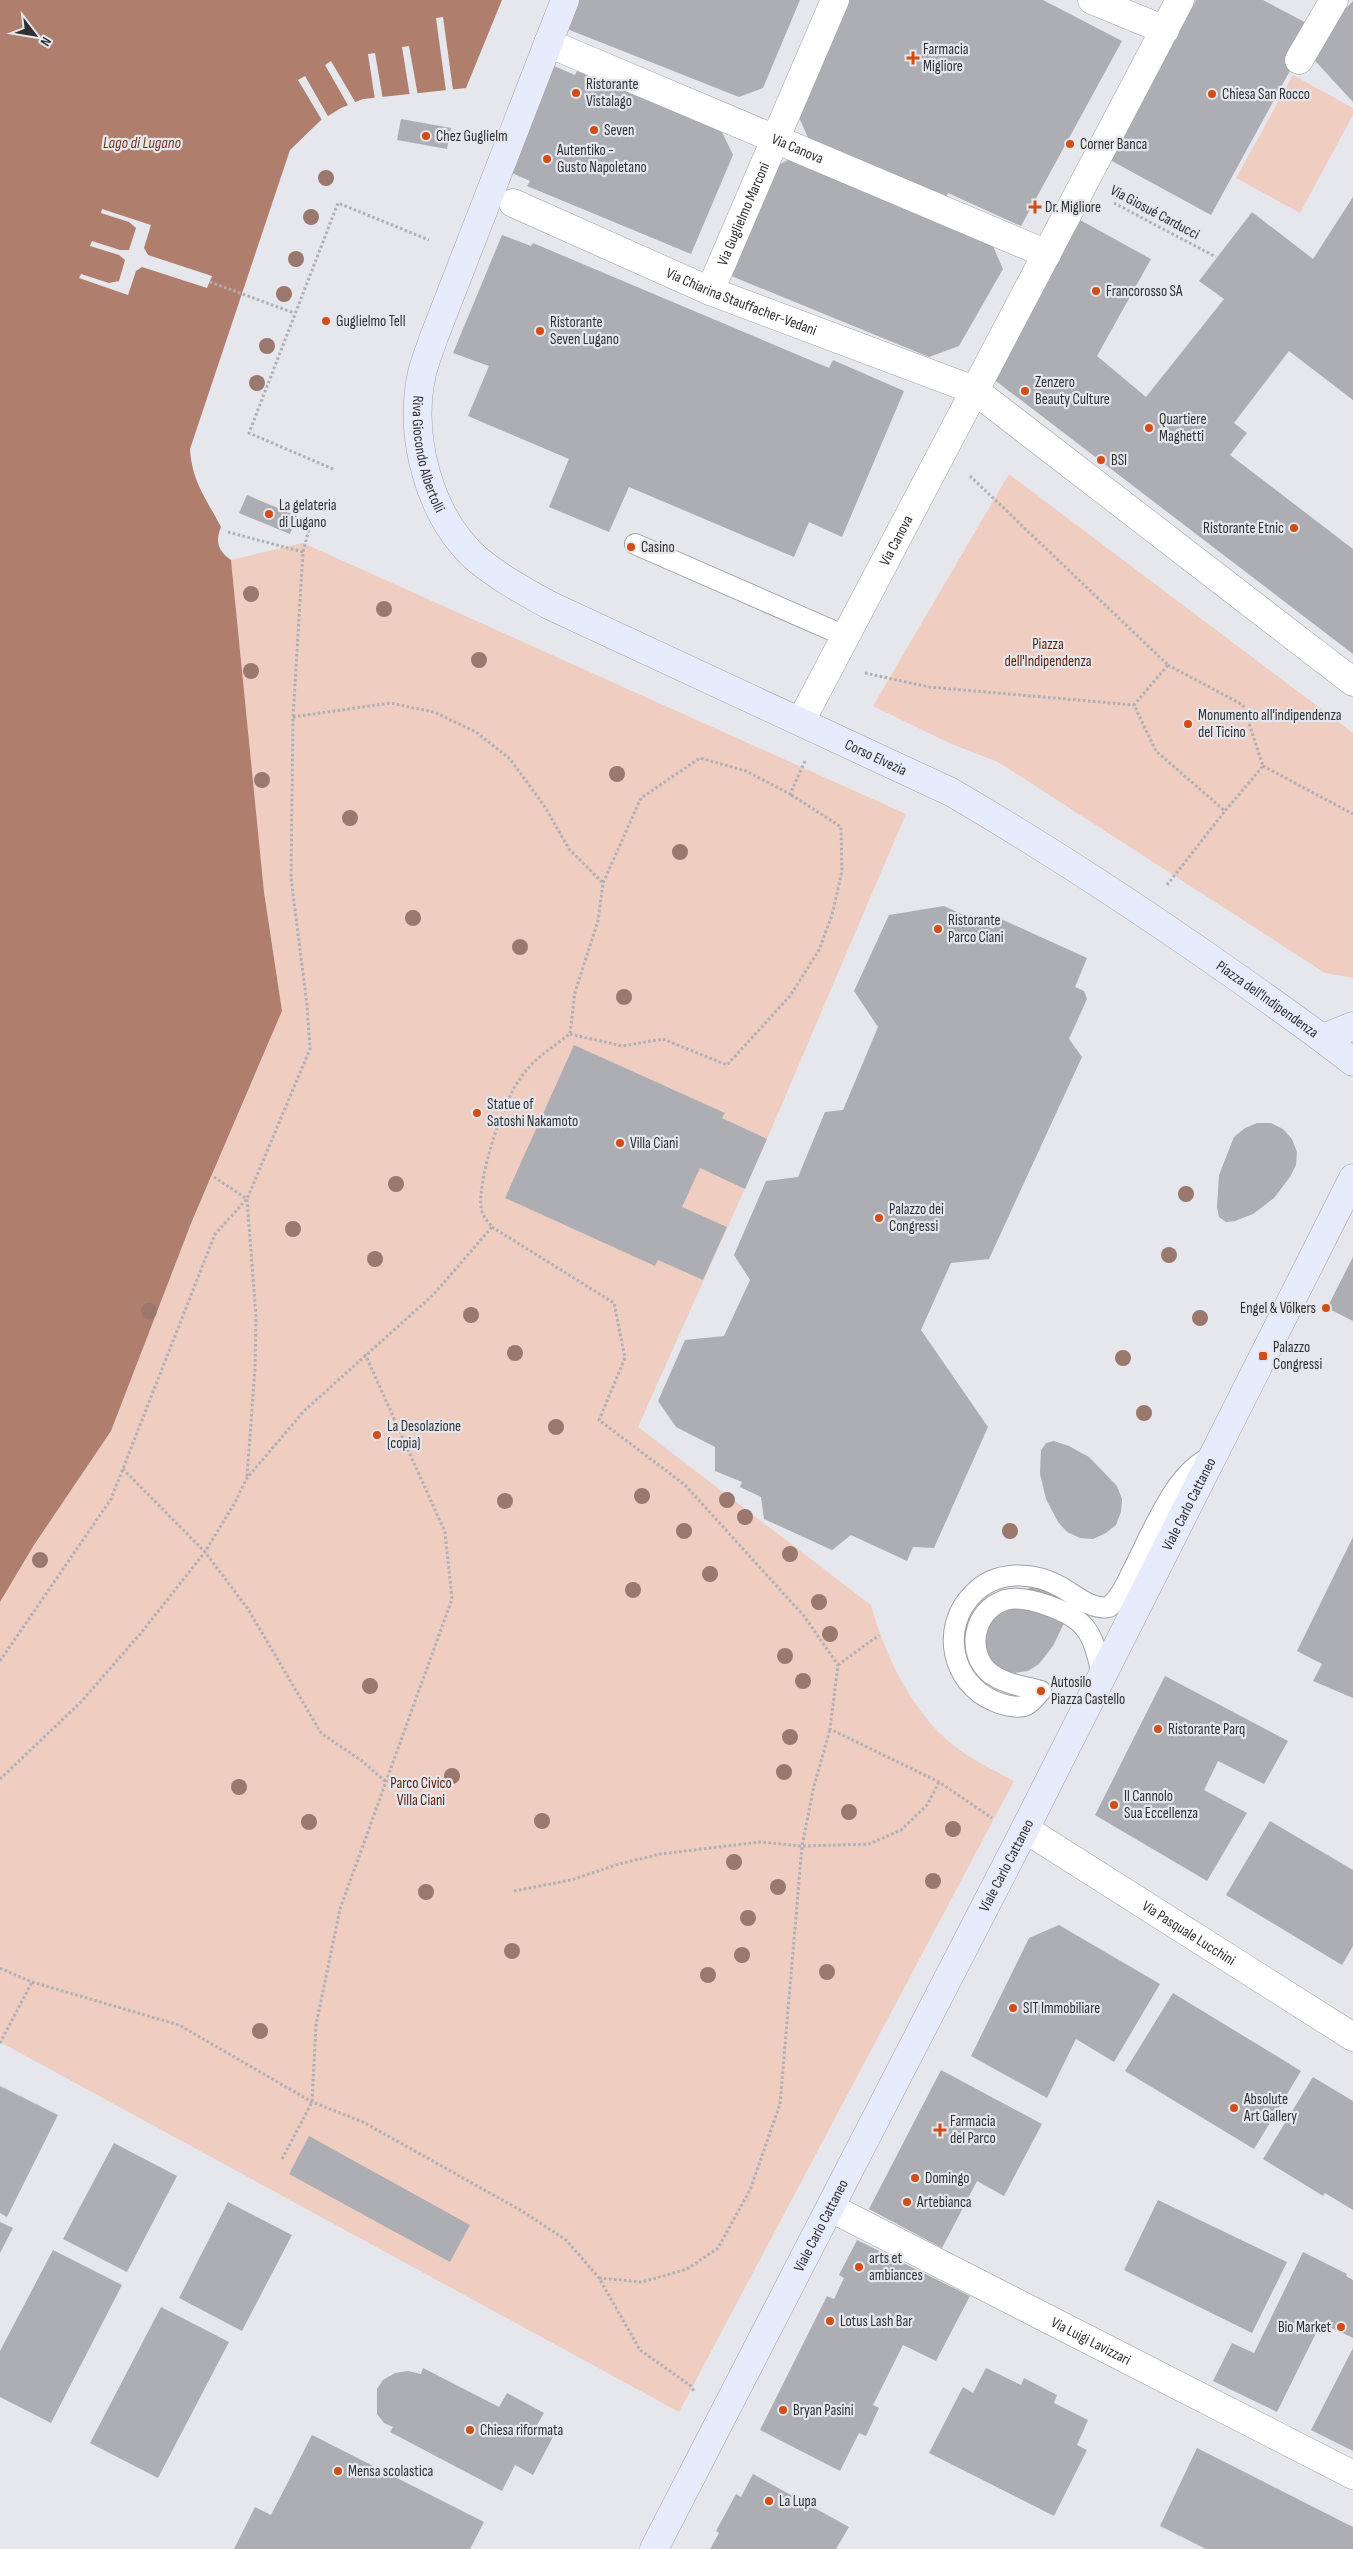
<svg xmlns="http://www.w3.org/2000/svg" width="1353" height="2549" viewBox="0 0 1353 2549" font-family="'Sofia Sans Condensed',sans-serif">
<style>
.green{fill:#f0cdc1}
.water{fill:#b07e6d}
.pier{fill:#e5e7ed}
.building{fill:#adaeb4}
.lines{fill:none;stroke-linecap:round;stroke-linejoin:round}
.lane-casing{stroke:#a0a2a7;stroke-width:22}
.street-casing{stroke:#a0a2a7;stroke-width:29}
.secondary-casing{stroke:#a0a2a7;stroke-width:29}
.path{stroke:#adafb4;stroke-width:3;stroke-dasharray:2.5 2.5;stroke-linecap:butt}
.lane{stroke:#fff;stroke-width:20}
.street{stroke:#fff;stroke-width:28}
.secondary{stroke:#e7ecfc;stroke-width:28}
.tree{fill:#9a786e}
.poi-dot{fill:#d34d17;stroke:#e5e7ed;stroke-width:2}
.labels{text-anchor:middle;stroke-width:4.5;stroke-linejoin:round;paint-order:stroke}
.poi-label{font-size:15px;fill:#303033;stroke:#e5e7ed;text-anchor:start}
.street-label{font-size:15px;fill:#303033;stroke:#e5e7ed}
.park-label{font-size:15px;fill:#5c1e06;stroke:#e5e7ed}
.water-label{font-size:16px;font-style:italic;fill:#76351f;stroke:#e5e7ed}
</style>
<rect width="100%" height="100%" fill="#e5e7ed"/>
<path class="green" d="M1293 75 1353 108V115L1300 213 1236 178Z
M1009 474 1353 733V978L1325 973 998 762 949 743 873 706Z
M303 543 906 814 767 1139 638 1427 871 1605C884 1652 908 1704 945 1738 964 1756 990 1768 1014 1781L679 2412 0 2042V1602L34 1545 111 1431 192 1221 282 1011 264 892 231 560Z"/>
<path class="water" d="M0 0H502L466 88 363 99 341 108 320 121 290 150 190 449C192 482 206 498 221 527 215 542 218 551 231 560L264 892 282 1011 192 1221 111 1431 34 1545 0 1602Z"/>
<path class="pier" d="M443 17 453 90 446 91 436 18Z
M409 46 418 96 410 97 402 47Z
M375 53 383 100H375L368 54Z
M331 61 357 105 349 107 325 65Z
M305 76 329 118 323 122 298 80Z
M102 209 151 225 144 248 148 255 212 276 207 288 142 267 136 271 128 295 79 278 81 274 109 283 119 281 125 260 119 255 90 246 92 241 120 250H129L136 228 129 222 101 213Z"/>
<path class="building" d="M573 0H800L763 88 739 97 562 27Z
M845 0H1043L1122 41 1021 226 948 193 946 197 809 140 798 115Z
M1196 0H1263L1314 27 1211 215 1110 160Z
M1353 1V102L1305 50Z
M547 63 575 75 577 71 721 130 733 155 691 254 527 186 530 181 503 169Z
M401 119 451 128 447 149 397 140Z
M795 156 989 237 1003 269 959 346 929 357 724 273 769 170Z
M1353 197V400L1289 351 1234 423 1247 433 1230 455 1353 549V654L992 378 1080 220 1151 259 1097 356 1146 397 1224 299 1199 281 1252 212 1313 259Z
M502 235 531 246 533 243 829 368 833 360 904 391 842 537 809 522 794 557 629 487 609 532 549 507 569 459 468 416 489 366 453 353Z
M247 495 297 516 290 534 239 513Z
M944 906 993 929 1001 919 1087 958 1075 987 1084 991 1087 999 1069 1039 1082 1057 989 1259 951 1263 921 1330 988 1427 934 1548 913 1547 907 1561 851 1535 832 1550 764 1519 761 1497 740 1487 742 1482 715 1471V1447L676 1427 658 1401 685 1340 724 1336 750 1280 734 1255 766 1181 798 1177 825 1112 843 1110 878 1027 854 991 889 915Z
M574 1045 725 1113 722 1118 767 1139 745 1189 700 1168 682 1207 727 1227 703 1280 658 1260 655 1266 505 1198Z
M1257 1123H1271L1283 1129 1292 1139 1297 1152 1296 1165 1290 1177 1274 1198 1253 1214 1235 1221 1226 1222 1219 1217 1217 1207 1219 1175 1234 1137 1245 1128Z
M1353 1257V1321L1327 1308Z
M1054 1441 1069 1446 1089 1457 1117 1486 1122 1499 1121 1512 1116 1525 1106 1533 1093 1539 1080 1538 1067 1532 1058 1522 1046 1499 1040 1474 1041 1450 1046 1443Z
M1353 1537V1698L1313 1681 1322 1664 1297 1651Z
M1035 1585 1070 1593 1067 1617 1053 1646 1039 1664 1028 1671 1015 1673 1002 1670 991 1663 984 1651V1624L1013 1597Z
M1165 1676 1288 1741 1264 1784 1218 1761 1204 1790 1247 1813 1207 1881 1095 1815Z
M1270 1821 1353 1870V1946L1342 1965 1226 1895Z
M1059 1925 1160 1984 1114 2062 1076 2039 1047 2098 971 2056 1029 1938Z
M1173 1993 1301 2071 1254 2149 1125 2071Z
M941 2070 1042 2124 1004 2196 977 2181 942 2248 869 2209Z
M1313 2077 1353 2101V2210L1325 2193 1323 2196 1263 2159Z
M0 2086 58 2115 7 2217 0 2213Z
M309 2136 470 2225 450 2262 289 2174Z
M114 2143 177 2176 127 2272 63 2239Z
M1158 2200 1287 2262 1252 2333 1124 2270Z
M228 2202 292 2235 242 2331 179 2298Z
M0 2222 13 2228 0 2253Z
M857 2240 970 2296 936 2361 903 2345 873 2405 879 2408 866 2436 859 2433 840 2471 760 2430 827 2296 834 2299 844 2278 839 2275Z
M53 2250 122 2285 51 2423 0 2397V2351Z
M1303 2252 1347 2274 1346 2276 1353 2280V2338L1321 2323 1277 2412 1213 2381 1232 2343 1254 2353Z
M161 2307 229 2342 158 2478 90 2443Z
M1353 2348V2451L1311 2430Z
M423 2368 499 2407 507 2393 544 2413 537 2425 555 2433 533 2475 515 2465 502 2491 390 2432 393 2427 384 2423 377 2414V2389L383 2380 395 2373 408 2371 421 2374Z
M986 2368 1021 2385 1024 2378 1057 2395 1054 2403 1088 2420 1077 2445 1087 2450 1054 2516 929 2453 963 2387 973 2393Z
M312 2435 484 2522 470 2549H234L255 2507 271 2515Z
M1197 2448 1353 2527V2549H1206L1160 2526Z
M753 2474 849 2527 836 2549H710L719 2533 716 2531 736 2494 741 2497Z"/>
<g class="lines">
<defs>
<path id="lane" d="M635 544 845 636
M1102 1674C1098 1659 1095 1640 1085 1628 1072 1611 1025 1594 1005 1600 973 1610 965 1654 991 1674 1007 1685 1024 1686 1041 1691 1036 1696 1031 1704 1024 1706 1015 1708 1002 1705 994 1701 951 1683 940 1627 973 1594 996 1570 1033 1571 1061 1587 1075 1595 1091 1610 1109 1607 1120 1598 1126 1584 1132 1572 1150 1538 1175 1470 1212 1457"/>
<g id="street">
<path d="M1092 0 1165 30"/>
<path id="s1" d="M548 43 1047 254"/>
<path d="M1299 60 1334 0"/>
<path id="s2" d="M513 203 710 291 974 390 1353 682"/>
<path id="s3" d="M710 291 835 0"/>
<path id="s4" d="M801 721 1180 0"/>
<path id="s5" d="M1025 1829 1353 2037"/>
<path id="s6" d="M831 2208 1353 2475"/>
</g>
<g id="secondary">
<path id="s7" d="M565 0 434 337C430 349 425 361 422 373 408 436 429 517 478 560 500 578 524 591 549 605L951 792C1047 848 1140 909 1231 973 1272 1002 1314 1031 1353 1062"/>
<path d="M1323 1038 1353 1026"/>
<path id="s8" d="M654 2549 1025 1829 1353 1178"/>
</g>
</defs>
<use href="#lane" class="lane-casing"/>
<use href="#street" class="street-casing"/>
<use href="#secondary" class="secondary-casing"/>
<path class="path" d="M1114 203 1216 257
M210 282 294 313
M333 469 249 433 338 203 429 240
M970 476 1168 665
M228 532 303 552
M1168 665 1243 705 1263 766 1225 811 1156 751 1134 705Z
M865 673 929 687 1134 705
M293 717 390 703 434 712 476 732 510 759 545 807 569 849 603 883
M1263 766 1353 814
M1167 885 1225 811
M570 1034 622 1046 663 1039 727 1065 790 996 819 950 832 915 842 871 841 827 790 794
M214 1177 247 1199 256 1317 255 1368 247 1477
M492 1227 614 1303 625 1358 599 1420 685 1485 804 1616 838 1665 830 1729 939 1782 992 1818
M123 1469 205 1552 248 1609 321 1733 362 1761 386 1782
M0 1661 111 1499 215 1234 247 1199 310 1049 307 1005 291 878 293 717 303 552 309 529
M838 1665 879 1635
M0 1779 80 1703 141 1633 205 1552 234 1504 247 1478 304 1411 434 1294 492 1227C488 1222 481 1214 481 1207 478 1177 502 1105 519 1080 532 1060 551 1048 570 1034L575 992 598 921 603 883 641 798 700 758 746 771 790 794 805 761
M514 1891 571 1880 619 1864 660 1854 760 1842 802 1846 869 1844 901 1830 927 1805 939 1782
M0 1968 32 1982 179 2025 312 2102 363 2122 522 2211 566 2240 599 2278 640 2350 691 2386 695 2393
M0 2043 32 1982
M282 2159 312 2102 316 2025 340 1909 452 1599 445 1532 365 1354
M599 2278 642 2282 687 2269 718 2248 750 2190 780 2104 802 1846 814 1786 830 1729"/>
<use href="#lane" class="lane"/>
<use href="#street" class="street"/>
<use href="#secondary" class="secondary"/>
</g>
<g class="tree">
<circle cx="326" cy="178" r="8"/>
<circle cx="311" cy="217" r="8"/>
<circle cx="296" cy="259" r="8"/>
<circle cx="284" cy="294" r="8"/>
<circle cx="267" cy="346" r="8"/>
<circle cx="257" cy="383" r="8"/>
<circle cx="251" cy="594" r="8"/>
<circle cx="384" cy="609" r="8"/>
<circle cx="479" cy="660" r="8"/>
<circle cx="251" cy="671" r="8"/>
<circle cx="617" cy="774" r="8"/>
<circle cx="262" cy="780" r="8"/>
<circle cx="350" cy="818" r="8"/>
<circle cx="680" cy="852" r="8"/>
<circle cx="413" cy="918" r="8"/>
<circle cx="520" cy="947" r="8"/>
<circle cx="624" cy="997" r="8"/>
<circle cx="396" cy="1184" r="8"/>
<circle cx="1186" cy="1194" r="8"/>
<circle cx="293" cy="1229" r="8"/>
<circle cx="1169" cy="1255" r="8"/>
<circle cx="375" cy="1259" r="8"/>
<circle cx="149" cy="1311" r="8"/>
<circle cx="471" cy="1315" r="8"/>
<circle cx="1200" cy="1318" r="8"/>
<circle cx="515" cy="1353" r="8"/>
<circle cx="1123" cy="1358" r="8"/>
<circle cx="1144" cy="1413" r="8"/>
<circle cx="556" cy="1427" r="8"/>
<circle cx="642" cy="1496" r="8"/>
<circle cx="727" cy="1500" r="8"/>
<circle cx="505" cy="1501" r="8"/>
<circle cx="745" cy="1517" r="8"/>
<circle cx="684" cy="1531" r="8"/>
<circle cx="1010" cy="1531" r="8"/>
<circle cx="790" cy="1554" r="8"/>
<circle cx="40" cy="1560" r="8"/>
<circle cx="710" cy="1574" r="8"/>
<circle cx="633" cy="1590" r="8"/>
<circle cx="819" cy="1602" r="8"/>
<circle cx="830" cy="1634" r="8"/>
<circle cx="785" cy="1656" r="8"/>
<circle cx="803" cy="1681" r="8"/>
<circle cx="370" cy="1686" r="8"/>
<circle cx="790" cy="1737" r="8"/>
<circle cx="784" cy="1772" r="8"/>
<circle cx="452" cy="1776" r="8"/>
<circle cx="239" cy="1787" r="8"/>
<circle cx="849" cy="1812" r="8"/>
<circle cx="542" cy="1821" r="8"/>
<circle cx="309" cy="1822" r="8"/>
<circle cx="953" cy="1829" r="8"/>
<circle cx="734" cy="1862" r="8"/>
<circle cx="933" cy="1881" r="8"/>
<circle cx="778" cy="1887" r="8"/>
<circle cx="426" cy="1892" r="8"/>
<circle cx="748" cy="1918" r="8"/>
<circle cx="512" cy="1951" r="8"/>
<circle cx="742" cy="1955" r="8"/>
<circle cx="827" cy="1972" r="8"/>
<circle cx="708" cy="1975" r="8"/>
<circle cx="260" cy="2031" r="8"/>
</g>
<g class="poi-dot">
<path d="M910.5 50.5h5v5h5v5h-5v5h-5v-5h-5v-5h5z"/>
<circle cx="576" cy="93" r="5"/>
<circle cx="1212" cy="94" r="5"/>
<circle cx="594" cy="130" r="5"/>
<circle cx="426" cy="136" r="5"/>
<circle cx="1070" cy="144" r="5"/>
<circle cx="547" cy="159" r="5"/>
<path d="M1032.5 199.5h5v5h5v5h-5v5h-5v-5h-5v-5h5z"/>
<circle cx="1096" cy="291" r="5"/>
<circle cx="326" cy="321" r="5"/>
<circle cx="540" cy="331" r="5"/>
<circle cx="1025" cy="391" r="5"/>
<circle cx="1149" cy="428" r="5"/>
<circle cx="1101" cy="460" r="5"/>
<circle cx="269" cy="514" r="5"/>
<circle cx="1294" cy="528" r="5"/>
<circle cx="631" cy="547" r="5"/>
<circle cx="1188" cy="724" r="5"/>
<circle cx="938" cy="929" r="5"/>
<circle cx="477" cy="1113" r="5"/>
<circle cx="620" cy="1143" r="5"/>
<circle cx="879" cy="1218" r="5"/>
<circle cx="1326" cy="1308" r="5"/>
<rect x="1258" y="1351" width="10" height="10" rx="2.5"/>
<circle cx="377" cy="1435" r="5"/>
<circle cx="1041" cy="1691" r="5"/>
<circle cx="1158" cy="1729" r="5"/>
<circle cx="1114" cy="1805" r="5"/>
<circle cx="1013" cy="2008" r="5"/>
<circle cx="1234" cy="2108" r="5"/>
<path d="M937.5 2122.5h5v5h5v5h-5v5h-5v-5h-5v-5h5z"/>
<circle cx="915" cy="2178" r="5"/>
<circle cx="907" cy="2202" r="5"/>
<circle cx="859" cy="2267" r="5"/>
<circle cx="830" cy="2321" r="5"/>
<circle cx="1341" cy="2327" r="5"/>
<circle cx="783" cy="2410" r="5"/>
<circle cx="470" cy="2430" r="5"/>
<circle cx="338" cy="2471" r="5"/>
<circle cx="769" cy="2501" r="5"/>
</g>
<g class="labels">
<g class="poi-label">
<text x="923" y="54">Farmacia<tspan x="923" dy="17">Migliore</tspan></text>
<text x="586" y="89">Ristorante<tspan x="586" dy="17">Vistalago</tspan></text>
<text x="1222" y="99">Chiesa San Rocco</text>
<text x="604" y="135">Seven</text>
<text x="436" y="141">Chez Guglielm</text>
<text x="1080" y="149">Corner Banca</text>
<text x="557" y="155">Autentiko -<tspan x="557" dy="17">Gusto Napoletano</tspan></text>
<text x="1045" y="212">Dr. Migliore</text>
<text x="1106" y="296">Francorosso SA</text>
<text x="336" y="326">Guglielmo Tell</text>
<text x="550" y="327">Ristorante<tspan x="550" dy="17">Seven Lugano</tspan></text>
<text x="1035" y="387">Zenzero<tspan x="1035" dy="17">Beauty Culture</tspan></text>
<text x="1159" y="424">Quartiere<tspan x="1159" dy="17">Maghetti</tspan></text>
<text x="1111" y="465">BSI</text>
<text x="279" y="510">La gelateria<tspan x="279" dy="17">di Lugano</tspan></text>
<text x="1284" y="533" text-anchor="end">Ristorante Etnic</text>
<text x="641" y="552">Casino</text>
<text x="1198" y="720">Monumento all'indipendenza<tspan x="1198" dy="17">del Ticino</tspan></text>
<text x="948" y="925">Ristorante<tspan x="948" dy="17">Parco Ciani</tspan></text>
<text x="487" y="1109">Statue of<tspan x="487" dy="17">Satoshi Nakamoto</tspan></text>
<text x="630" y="1148">Villa Ciani</text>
<text x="889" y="1214">Palazzo dei<tspan x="889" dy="17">Congressi</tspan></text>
<text x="1316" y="1313" text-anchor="end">Engel &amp; Völkers</text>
<text x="1273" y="1352">Palazzo<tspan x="1273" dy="17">Congressi</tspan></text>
<text x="387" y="1431">La Desolazione<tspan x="387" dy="17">(copia)</tspan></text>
<text x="1051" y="1687">Autosilo<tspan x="1051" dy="17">Piazza Castello</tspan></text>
<text x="1168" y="1734">Ristorante Parq</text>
<text x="1124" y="1801">Il Cannolo<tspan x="1124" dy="17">Sua Eccellenza</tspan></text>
<text x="1023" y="2013">SIT Immobiliare</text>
<text x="1244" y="2104">Absolute<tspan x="1244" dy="17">Art Gallery</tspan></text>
<text x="950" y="2126">Farmacia<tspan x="950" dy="17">del Parco</tspan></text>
<text x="925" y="2183">Domingo</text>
<text x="917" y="2207">Artebianca</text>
<text x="869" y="2263">arts et<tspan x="869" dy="17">ambiances</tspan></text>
<text x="840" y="2326">Lotus Lash Bar</text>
<text x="1331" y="2332" text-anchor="end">Bio Market</text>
<text x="793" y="2415">Bryan Pasini</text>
<text x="480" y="2435">Chiesa riformata</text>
<text x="348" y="2476">Mensa scolastica</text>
<text x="779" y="2506">La Lupa</text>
</g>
<g class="street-label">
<text dy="5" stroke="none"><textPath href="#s1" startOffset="271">Via Canova</textPath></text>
<text transform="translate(1155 212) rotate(28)" y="5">Via Giosué Carducci</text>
<text dy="5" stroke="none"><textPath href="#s3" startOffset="84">Via Guglielmo Marconi</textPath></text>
<text dy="5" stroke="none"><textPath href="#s2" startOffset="249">Via Chiarina Stauffacher-Vedani</textPath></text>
<text dy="5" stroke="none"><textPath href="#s7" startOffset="482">Riva Giocondo Albertolli</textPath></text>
<text dy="5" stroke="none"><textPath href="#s4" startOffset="204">Via Canova</textPath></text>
<text dy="5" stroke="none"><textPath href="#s7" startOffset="1048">Corso Elvezia</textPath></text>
<text dy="5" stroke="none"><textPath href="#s7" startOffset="1509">Piazza dell'Indipendenza</textPath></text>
<text dy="5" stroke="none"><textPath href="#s8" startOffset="1174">Viale Carlo Cattaneo</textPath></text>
<text dy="5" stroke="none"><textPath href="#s8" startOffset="769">Viale Carlo Cattaneo</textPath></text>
<text dy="5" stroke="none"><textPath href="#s5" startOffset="194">Via Pasquale Lucchini</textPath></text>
<text dy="5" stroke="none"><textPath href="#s8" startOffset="364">Viale Carlo Cattaneo</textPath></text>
<text dy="5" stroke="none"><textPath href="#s6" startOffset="292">Via Luigi Lavizzari</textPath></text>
</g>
<g class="park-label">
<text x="1048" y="649">Piazza<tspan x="1048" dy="17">dell'Indipendenza</tspan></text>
<text x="421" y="1788">Parco Civico<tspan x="421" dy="17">Villa Ciani</tspan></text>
</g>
<g class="water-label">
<text x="142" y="148">Lago di Lugano</text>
</g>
</g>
<g transform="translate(35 35) rotate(121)" stroke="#e5e7ed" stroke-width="4" paint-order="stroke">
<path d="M0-4L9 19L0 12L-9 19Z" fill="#303033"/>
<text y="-8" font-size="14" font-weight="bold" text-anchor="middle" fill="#303033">N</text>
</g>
</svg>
